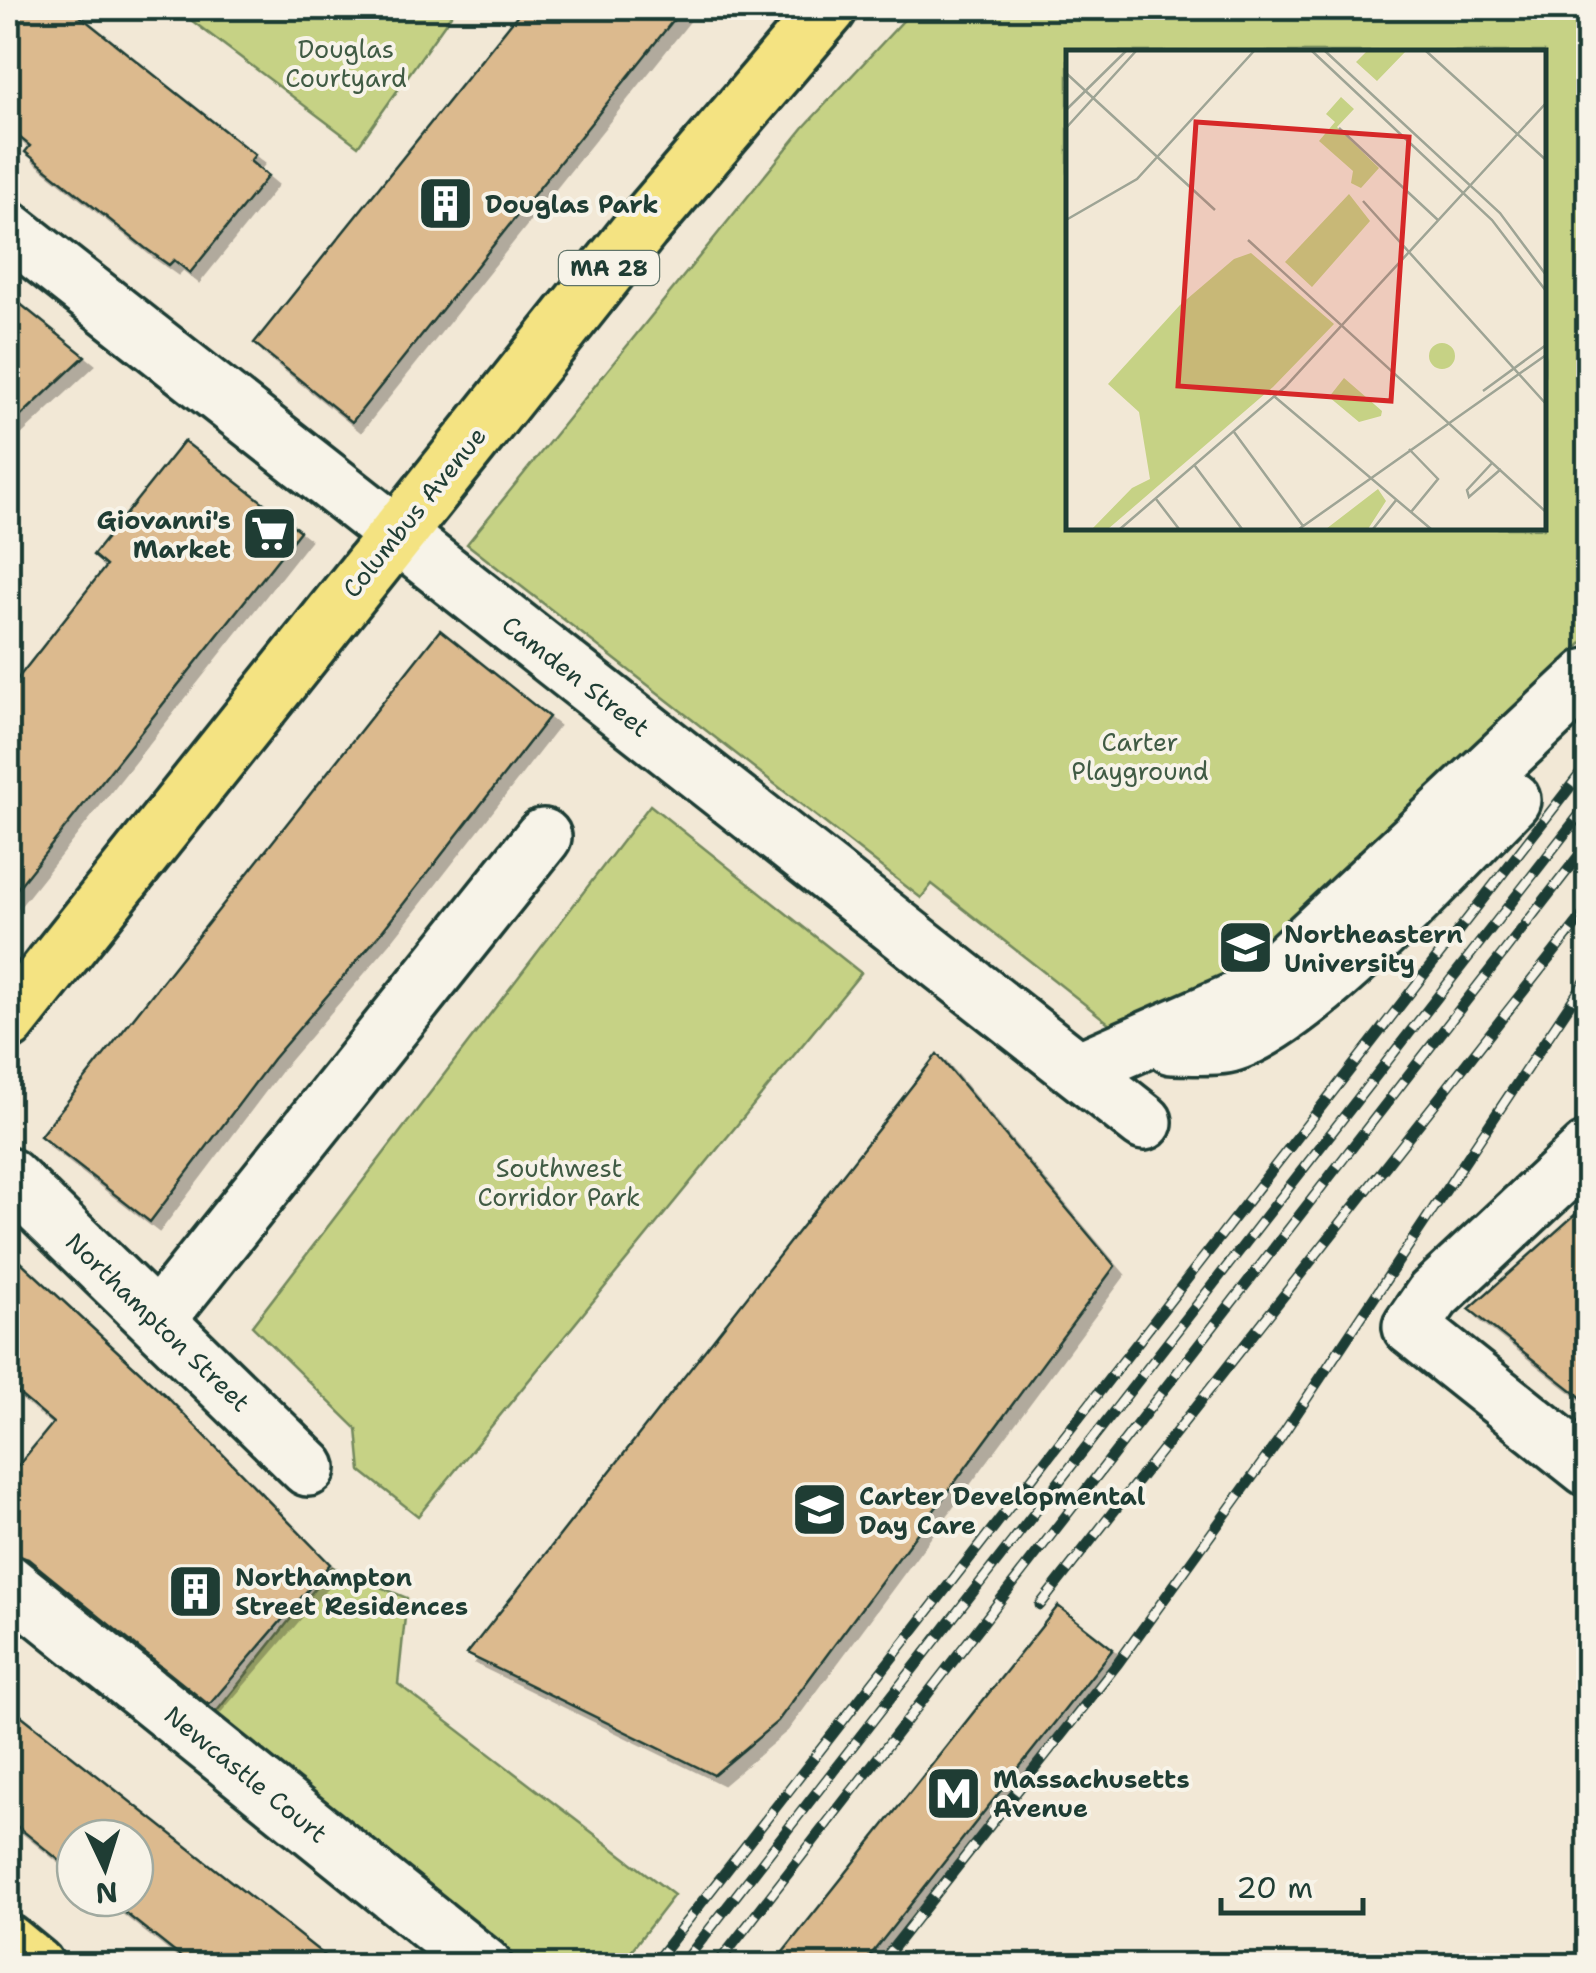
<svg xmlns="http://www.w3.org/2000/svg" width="1596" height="1973" viewBox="0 0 1596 1973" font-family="'Shantell Sans',sans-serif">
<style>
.green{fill:#c6d285;stroke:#72885c;stroke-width:2.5;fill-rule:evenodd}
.building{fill:#dcba8e;stroke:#1f3d34;stroke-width:2.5;filter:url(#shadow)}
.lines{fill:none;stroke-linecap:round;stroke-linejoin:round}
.minor-casing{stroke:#1f3d34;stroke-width:62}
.major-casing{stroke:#1f3d34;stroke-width:62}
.minor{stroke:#f7f3e8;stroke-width:55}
.major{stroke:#f4e382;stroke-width:55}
.rail-casing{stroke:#1f3d34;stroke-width:11}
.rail{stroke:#f7f3e8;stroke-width:8;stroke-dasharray:22;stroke-linecap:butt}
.labels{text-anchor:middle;stroke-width:8;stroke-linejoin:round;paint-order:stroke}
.shield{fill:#f7f3e8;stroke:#60746a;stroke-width:2.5}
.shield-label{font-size:22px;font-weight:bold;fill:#1f3d34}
.park-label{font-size:25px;fill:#405b44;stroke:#f7f3e8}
.poi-label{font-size:25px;font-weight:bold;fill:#1f3d34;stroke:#f7f3e8;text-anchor:start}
.street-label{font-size:25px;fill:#1f3d34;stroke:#f7f3e8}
.inset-road{fill:none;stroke:#9ea495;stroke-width:2.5}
.view{fill:#d62828;fill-opacity:0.15;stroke:#d62828;stroke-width:5}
.inset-edge{fill:none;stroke:#1f3d34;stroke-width:5}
</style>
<defs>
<filter id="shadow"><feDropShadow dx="9" dy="9" stdDeviation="0" flood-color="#0004"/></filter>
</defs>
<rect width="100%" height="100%" fill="#f2e8d6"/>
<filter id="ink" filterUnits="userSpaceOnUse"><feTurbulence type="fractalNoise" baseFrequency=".01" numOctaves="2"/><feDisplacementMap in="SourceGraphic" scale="20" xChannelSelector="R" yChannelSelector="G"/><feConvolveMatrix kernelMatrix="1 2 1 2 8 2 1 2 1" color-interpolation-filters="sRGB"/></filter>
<g filter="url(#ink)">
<path class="green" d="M175 8H456L358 146Z
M915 8H1588V637L1243 974 1115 1028 932 884 921 898 467 544 804 127ZM1068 52H1544V528H1068Z
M650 805 861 973 418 1516 361 1471 357 1429 252 1326Z
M332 1567 407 1598 398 1684 674 1895 620 1965H506L209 1721Z"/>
<path class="building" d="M8 8H70L255 155 250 161 268 176 190 273 174 260 169 265 145 248 25 152 30 146 8 128Z
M523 8H683L352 422 254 343Z
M8 294 85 356 8 428Z
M184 441 300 531 8 900V691L106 566 93 555Z
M440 630 549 717 380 934 273 1059 150 1222 40 1136Z
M937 1054 1115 1266 778 1721 714 1775 467 1654Z
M1588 1203V1403L1469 1309Z
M8 1250 166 1396 330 1564 209 1705 28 1559 8 1553V1478L53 1423 8 1385Z
M1058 1606 1113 1649 862 1966H772Z
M8 1705 218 1871 338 1966H192L109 1900 135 1898V1838H75V1873L8 1819Z"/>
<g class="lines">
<defs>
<path id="minor" d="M8 229 1144 1122
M1172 1046C1189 1046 1209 1048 1226 1045 1298 1031 1455 857 1512 800
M1078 1070 1251 994 1588 677
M1588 1150 1433 1295 1411 1327 1588 1468
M8 1176 308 1468
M157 1320 543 837
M8 1583 484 1966"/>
<path id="major" d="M8 1022 642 227 829 8
M8 1943 36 1966"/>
</defs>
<use href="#minor" class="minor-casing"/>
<use href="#major" class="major-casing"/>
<use href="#minor" class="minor"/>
<use href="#major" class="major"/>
<defs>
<path id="rail" d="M1040 1605 1588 909
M652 1966 1588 764
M681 1966 1588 804
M716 1966 1588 844
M879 1966 1118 1663 1279 1440 1588 977"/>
</defs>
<use href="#rail" class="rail-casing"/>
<use href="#rail" class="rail"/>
</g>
</g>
<defs>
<symbol id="building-square" viewBox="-11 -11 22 22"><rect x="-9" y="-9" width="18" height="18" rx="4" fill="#1f3d34" stroke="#f7f3e8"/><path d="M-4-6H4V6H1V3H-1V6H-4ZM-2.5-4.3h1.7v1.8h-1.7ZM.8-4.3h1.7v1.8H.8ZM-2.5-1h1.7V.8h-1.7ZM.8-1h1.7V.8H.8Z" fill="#fff"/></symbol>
<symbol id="supermarket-square" viewBox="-11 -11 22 22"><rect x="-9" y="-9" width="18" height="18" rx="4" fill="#1f3d34" stroke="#f7f3e8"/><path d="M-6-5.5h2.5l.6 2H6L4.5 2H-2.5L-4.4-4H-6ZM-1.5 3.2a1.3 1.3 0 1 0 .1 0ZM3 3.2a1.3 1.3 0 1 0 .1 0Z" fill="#fff"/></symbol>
<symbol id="university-square" viewBox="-11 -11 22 22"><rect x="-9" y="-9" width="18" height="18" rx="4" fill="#1f3d34" stroke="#f7f3e8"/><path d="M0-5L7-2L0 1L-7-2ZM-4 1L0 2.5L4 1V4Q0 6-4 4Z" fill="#fff"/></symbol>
<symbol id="school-square" viewBox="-11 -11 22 22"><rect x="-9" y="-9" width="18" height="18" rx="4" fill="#1f3d34" stroke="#f7f3e8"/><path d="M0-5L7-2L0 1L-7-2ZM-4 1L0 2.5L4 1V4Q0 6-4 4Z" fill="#fff"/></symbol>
<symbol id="metro-square" viewBox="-11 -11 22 22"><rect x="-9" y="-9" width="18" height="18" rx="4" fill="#1f3d34" stroke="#f7f3e8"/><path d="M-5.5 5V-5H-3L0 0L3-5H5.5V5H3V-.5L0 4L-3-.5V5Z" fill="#fff"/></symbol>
</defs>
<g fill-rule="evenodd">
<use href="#building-square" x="414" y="172" width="63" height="63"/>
<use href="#supermarket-square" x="238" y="502" width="63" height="63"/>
<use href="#university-square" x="1214" y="916" width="63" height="63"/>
<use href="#school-square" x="788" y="1478" width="63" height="63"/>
<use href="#building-square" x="164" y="1560" width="63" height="63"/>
<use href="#metro-square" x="922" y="1762" width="63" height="63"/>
</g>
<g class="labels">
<rect class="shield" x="559" y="251" width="100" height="34" rx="8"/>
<g class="shield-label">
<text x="609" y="276">MA 28</text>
</g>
<g class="park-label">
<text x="346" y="58">Douglas<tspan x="346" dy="29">Courtyard</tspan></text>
<text x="1140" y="751">Carter<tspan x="1140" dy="29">Playground</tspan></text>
<text x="559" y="1177">Southwest<tspan x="559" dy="29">Corridor Park</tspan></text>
</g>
<g class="poi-label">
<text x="485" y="213">Douglas Park</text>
<text x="231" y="529" text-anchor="end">Giovanni's<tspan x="231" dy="29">Market</tspan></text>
<text x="1284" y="943">Northeastern<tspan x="1284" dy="29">University</tspan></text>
<text x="859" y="1505">Carter Developmental<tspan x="859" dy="29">Day Care</tspan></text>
<text x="235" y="1586">Northampton<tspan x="235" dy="29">Street Residences</tspan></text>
<text x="993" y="1788">Massachusetts<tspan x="993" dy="29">Avenue</tspan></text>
</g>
<g class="street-label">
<text transform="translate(414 512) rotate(-51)" y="9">Columbus Avenue</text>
<text transform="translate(576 676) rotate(38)" y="9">Camden Street</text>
<text transform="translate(158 1322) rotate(44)" y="9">Northampton Street</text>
<text transform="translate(246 1774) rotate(39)" y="9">Newcastle Court</text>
</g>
</g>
<g transform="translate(1066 50)">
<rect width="480" height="480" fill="#f2e8d6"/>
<path d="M301 1H340L311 31 290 12ZM275 47 288 59 271 77 313 118 295 138 285 133 287 121 253 91 269 72 260 64ZM283 144 304 171 246 237 219 212ZM185 203 268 274 207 337 42 479H26L66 438 84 429 73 362 42 334 114 255 168 209ZM363 306a13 13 0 1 1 26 0a13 13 0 1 1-26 0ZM278 328 316 361 315 366 293 372 263 347ZM312 439 320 451 302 479H260Z" fill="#c6d285"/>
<path class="inset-road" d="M246 1 426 170 480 241M259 1 434 163 480 225M360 1 480 110M0 23 149 160M0 60 60 1M0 78 70 1M273 78 373 171M297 151 480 354M0 170 71 129 188 1M182 190 480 462M417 341 480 295M209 347 365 479M168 382 237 476M343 399 372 429 345 462M427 412 401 440 403 447 435 419M129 416 176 479M90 449 113 479M54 479 219 337 480 53M233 479 480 305M307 479 331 449"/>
<path class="view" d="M130 72 343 87 325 351 112 336Z"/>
<rect width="480" height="480" class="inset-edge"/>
</g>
<rect width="1596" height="1973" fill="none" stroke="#f7f3e8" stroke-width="40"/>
<rect x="20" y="20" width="1556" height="1933" fill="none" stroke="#1f3d34" stroke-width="4" filter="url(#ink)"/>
<g transform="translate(105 1868) rotate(176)"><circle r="48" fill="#f7f3e8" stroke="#a1aaa0" stroke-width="2.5"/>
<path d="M0-8L18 38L0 25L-18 38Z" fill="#1f3d34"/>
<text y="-15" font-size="28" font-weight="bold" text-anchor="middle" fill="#1f3d34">N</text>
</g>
<path d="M1221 1898v15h142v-15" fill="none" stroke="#1f3d34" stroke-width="5"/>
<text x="1236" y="1898" font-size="30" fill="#1f3d34" stroke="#f7f3e8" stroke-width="8" paint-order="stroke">20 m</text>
</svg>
